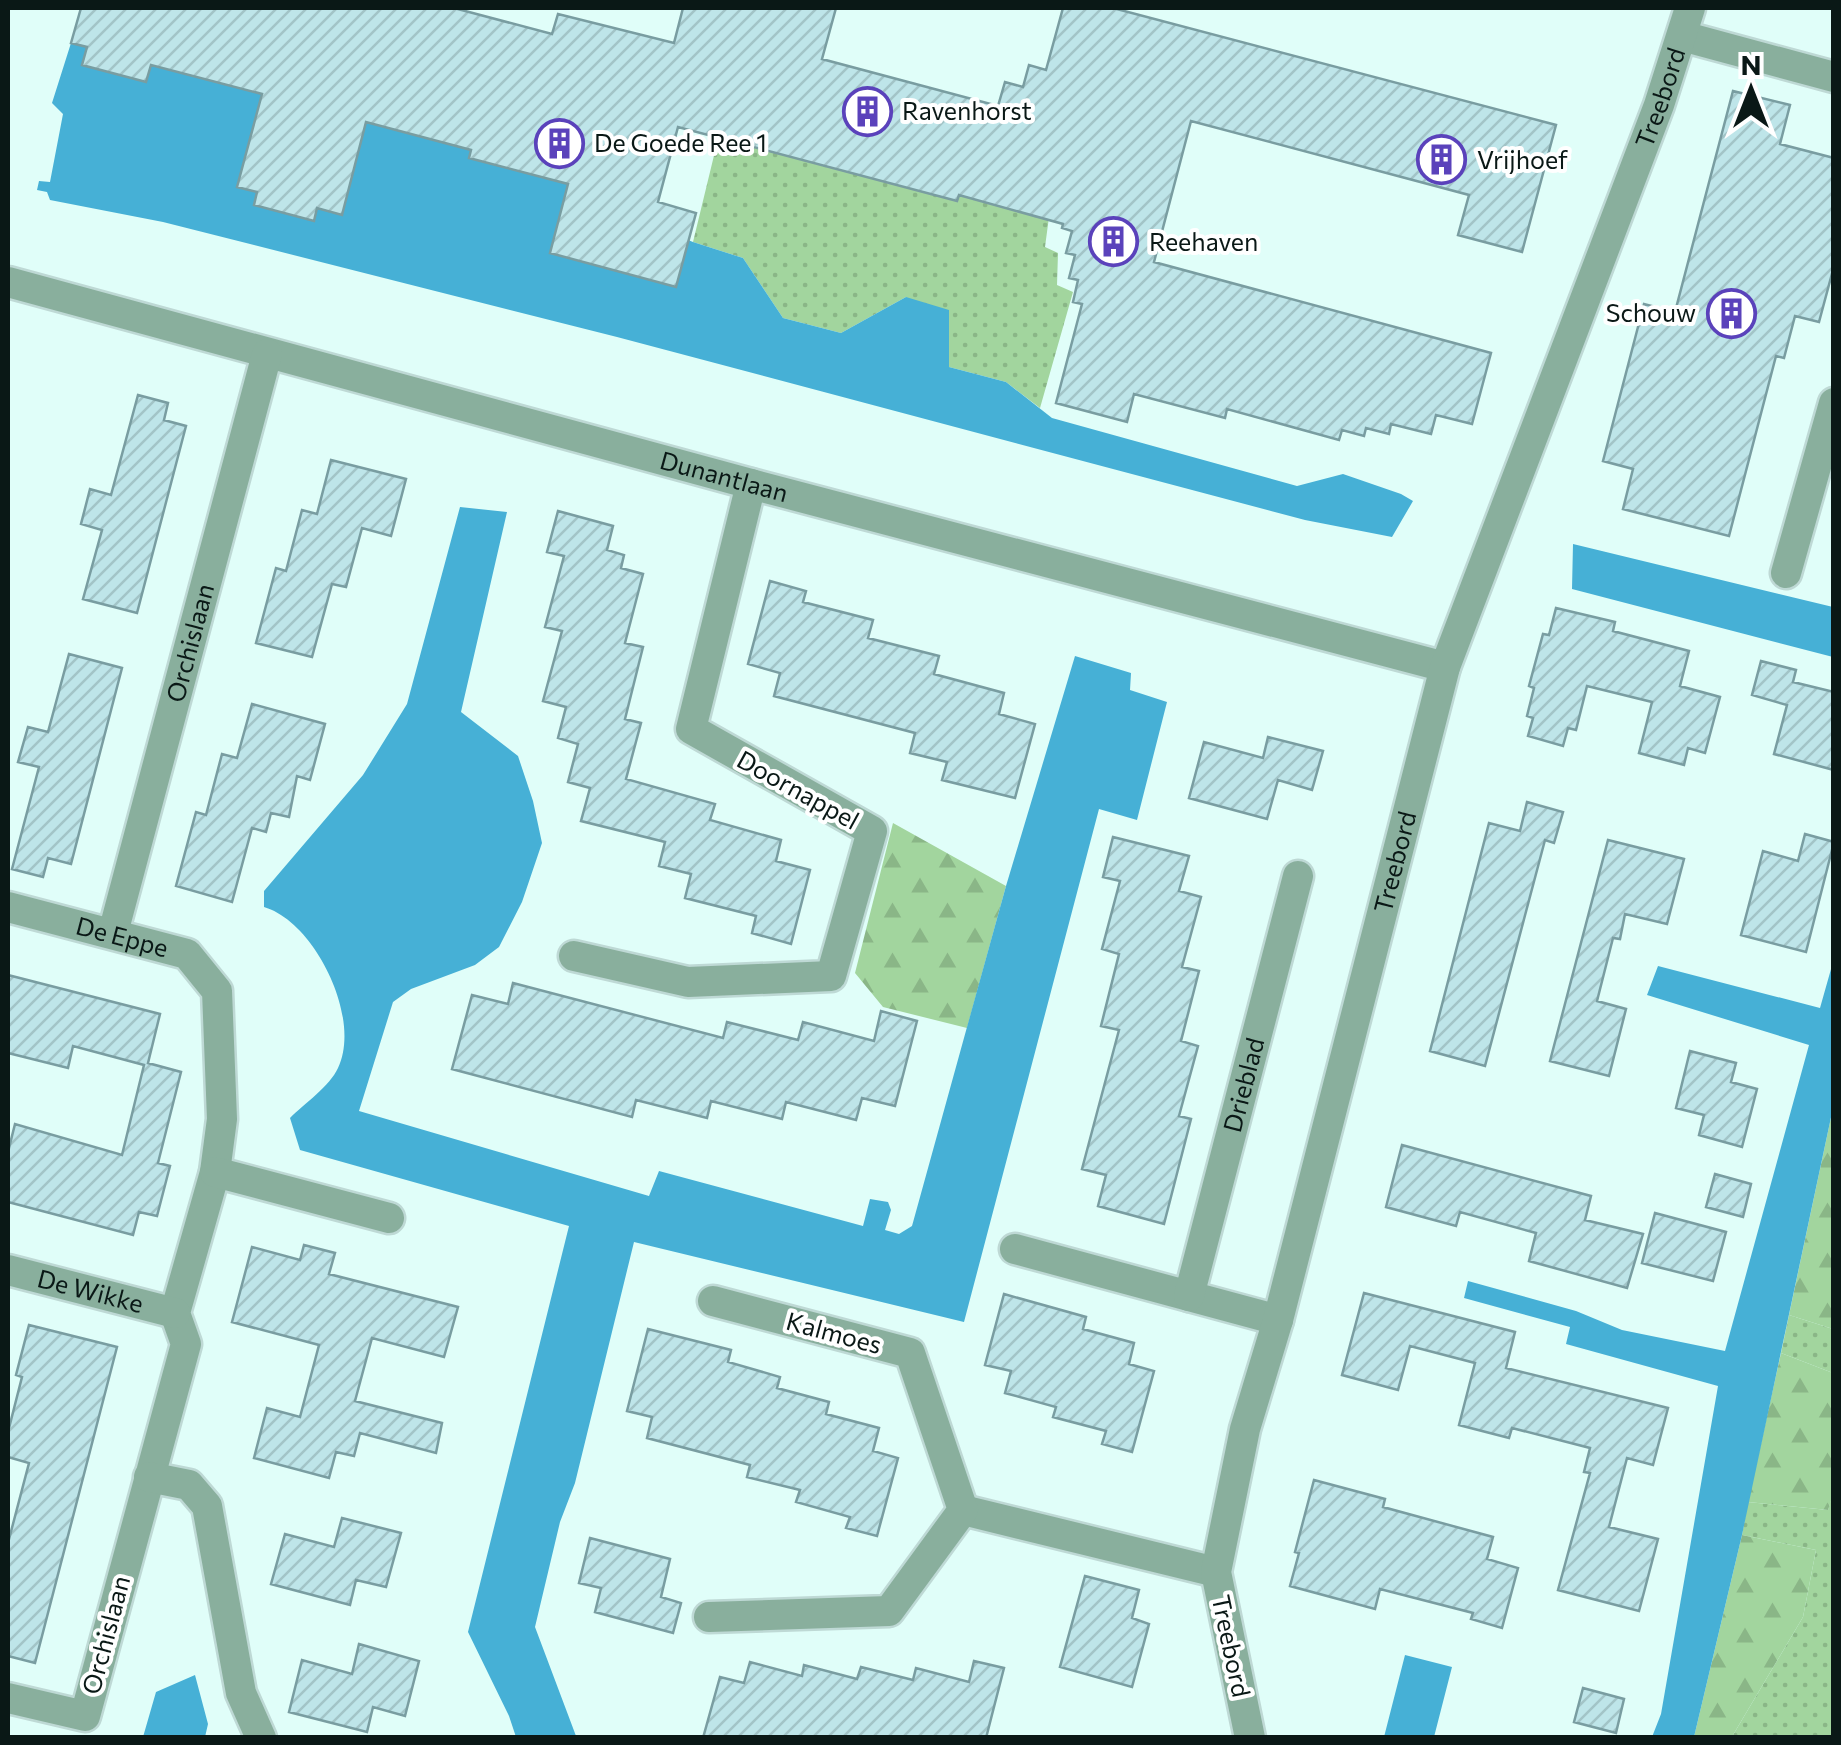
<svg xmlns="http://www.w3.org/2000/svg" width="1841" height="1745" viewBox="0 0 1841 1745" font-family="Commissioner,sans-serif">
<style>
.grass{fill:url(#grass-dots)}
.forest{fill:url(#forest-firs)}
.water{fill:#46b0d6}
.building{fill:url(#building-hatch);stroke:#799da1;stroke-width:2.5}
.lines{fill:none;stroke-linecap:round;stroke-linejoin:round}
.minor-casing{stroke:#bed9d5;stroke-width:35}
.minor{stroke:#89af9d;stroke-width:30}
.labels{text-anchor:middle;stroke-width:8;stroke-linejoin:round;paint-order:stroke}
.street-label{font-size:25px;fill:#0a1816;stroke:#fff}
.poi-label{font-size:25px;fill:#0a1816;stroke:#fff;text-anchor:start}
</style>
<defs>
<pattern id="grass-dots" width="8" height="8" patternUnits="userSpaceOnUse" patternTransform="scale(2.5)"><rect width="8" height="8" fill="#a2d59e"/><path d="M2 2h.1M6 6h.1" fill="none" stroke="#8ab687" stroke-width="1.8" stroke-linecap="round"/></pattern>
<pattern id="forest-firs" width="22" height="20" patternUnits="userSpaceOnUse" patternTransform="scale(2.5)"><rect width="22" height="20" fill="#a2d59e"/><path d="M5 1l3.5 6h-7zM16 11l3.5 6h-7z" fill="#8ab687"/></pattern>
<pattern id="building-hatch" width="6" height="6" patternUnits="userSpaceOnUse" patternTransform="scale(2.5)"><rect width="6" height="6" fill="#bee5e9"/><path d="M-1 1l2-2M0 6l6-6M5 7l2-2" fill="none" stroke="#a2c4c7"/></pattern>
</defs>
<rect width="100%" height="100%" fill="#e0fef9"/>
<path class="grass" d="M718 139 1049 217 1045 247 1058 253 1057 285 1073 292 1040 408 1006 382 949 367 906 297 841 333 783 318 743 258 693 242Z
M1789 1315 1833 1329V1373L1781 1353Z
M1833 1492V1737L1694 1738 1733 1735 1803 1617 1816 1550 1742 1535 1748 1502 1828 1510Z"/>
<path class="forest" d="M893 823 1006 886 967 1028 883 1007 855 973Z
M1833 1108V1329L1789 1315Z
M1781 1353 1833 1373 1834 1492 1828 1510 1748 1502Z
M1742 1535 1816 1550 1803 1617 1733 1735 1694 1737Z"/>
<path class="water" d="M71 43 87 47 82 64 151 65 262 94 237 186 257 192 254 205 313 221 317 208 342 214 366 122 471 150 469 158 568 184 550 253 676 287 688 240 693 242 743 258 783 318 841 333 906 297 949 310V367L1006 382 1052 418 1297 486 1343 474 1401 494 1413 501 1392 537 1305 520 617 337 163 222 50 200 47 192 37 190 39 181 50 182 63 114 52 103Z
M460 507 507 512 461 712 518 756 533 801 542 843 522 902 499 947 475 965 411 989 393 1002 359 1111 649 1196 659 1171 863 1226 870 1199 888 1202 891 1210 885 1230 899 1234 912 1226 1006 886 1075 656 1131 673 1130 690 1167 702 1137 820 1099 809 964 1322 634 1242 575 1483 560 1522 535 1627 576 1736 580 1737H516L509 1716 468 1632 569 1226 300 1150 290 1118C304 1104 330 1086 338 1068 362 1018 315 922 264 907V891L363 775 407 704Z
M1573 544 1833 607V657L1572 589Z
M1833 962V1108L1742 1535 1694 1737H1652L1661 1714 1718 1386 1566 1344 1570 1327 1464 1298 1468 1281 1576 1311 1622 1330 1725 1351 1809 1045 1647 995 1658 966 1820 1008Z
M1405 1655 1452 1667 1434 1737H1384Z
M195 1675 208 1724 205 1737H143L156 1692Z"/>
<path class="building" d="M81 8H454L552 34 558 14 674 43 683 8H836L822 59 998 106 1005 82 1023 87 1029 65 1046 70 1063 8H1113L1556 125 1522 252 1458 235 1469 195 1191 121 1154 262 1491 353 1472 424 1436 415 1431 434 1391 424 1389 434 1366 428 1364 436 1342 430 1339 440 1227 409 1225 418 1134 394 1127 422 1056 403 1082 304 1073 302 1078 280 1069 278 1075 255 1066 253 1072 231 1062 228 1063 224 959 195 957 201 678 127 658 202 696 213 676 287 550 253 568 184 469 158 471 150 366 122 342 215 317 208 314 221 254 205 257 192 237 187 262 94 151 65 146 82 82 65 87 47 71 43Z
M1733 91 1790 105 1780 144 1834 158V266L1819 322 1795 316 1784 358 1776 356 1729 536 1623 509 1633 469 1603 461 1644 304 1675 312Z
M138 395 168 403 164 420 186 426 137 613 83 599 102 530 81 524 90 489 111 495Z
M331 460 406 479 391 536 362 528 346 587 332 584 312 657 256 643 276 568 286 571 302 510 317 514Z
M558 511 613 526 607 550 624 555 621 568 643 574 625 643 643 647 625 719 641 723 626 779 715 804 710 820 781 840 776 861 810 870 791 944 752 933 756 916 685 898 691 874 659 866 665 842 581 821 590 788 568 782 578 744 558 738 566 707 543 701 562 631 545 627 564 556 547 552Z
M770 581 806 591 803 602 873 620 868 638 939 656 934 674 1004 693 999 714 1035 724 1015 798 942 780 947 762 910 753 915 733 774 696 780 673 748 664Z
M1556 608 1615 622 1613 631 1689 651 1680 686 1720 697 1705 753 1688 748 1684 765 1639 753 1652 702 1587 686 1576 730 1568 728 1563 746 1528 736 1533 718 1527 716 1534 688 1529 686 1543 634 1549 635Z
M69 654 122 668 71 864 48 858 43 877 12 869 39 767 18 762 28 727 48 732Z
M1761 661 1796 670 1793 682 1834 692V770L1774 754 1787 705 1752 695Z
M252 704 325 724 310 780 297 776 289 817 271 813 266 832 252 828 232 902 176 886 196 812 206 815 222 754 237 758Z
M1268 737 1323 751 1312 790 1278 780 1267 819 1189 798 1204 742 1263 758Z
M1527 802 1563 812 1554 843 1545 840 1485 1066 1430 1051 1489 823 1520 831Z
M1805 834 1834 842 1806 952 1741 935 1763 851 1798 861Z
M1113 837 1189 856 1179 891 1201 897 1182 967 1199 971 1181 1041 1198 1046 1179 1116 1191 1119 1164 1224 1098 1206 1106 1175 1082 1169 1119 1030 1101 1026 1119 954 1102 949 1120 881 1103 877Z
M1608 840 1684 859 1667 924 1625 914 1620 939 1613 938 1597 1001 1626 1009 1609 1076 1550 1061Z
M8 975 160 1014 148 1063 181 1072 158 1163 170 1166 157 1216 139 1212 133 1235 8 1202V1152L15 1124 122 1155 144 1065 73 1046 68 1068 8 1053Z
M513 983 723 1038 727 1022 798 1040 803 1022 874 1041 881 1011 917 1021 895 1106 862 1098 856 1120 786 1102 782 1119 711 1101 707 1118 636 1100 632 1117 452 1069 472 995 508 1004Z
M1690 1051 1736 1063 1731 1082 1757 1089 1742 1147 1699 1135 1704 1115 1676 1108Z
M1402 1145 1591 1196 1585 1220 1643 1234 1627 1288 1529 1261 1536 1233 1460 1212 1456 1226 1386 1207Z
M1715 1174 1751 1184 1743 1217 1706 1207Z
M1655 1213 1726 1232 1713 1281 1642 1263Z
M304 1245 335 1253 329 1274 458 1307 444 1357 372 1338 355 1401 442 1423 436 1453 360 1433 354 1456 336 1452 329 1478 254 1458 267 1408 300 1417 319 1345 232 1322 252 1247 300 1260Z
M1364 1293 1515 1332 1506 1368 1668 1408 1653 1465 1627 1458 1609 1527 1658 1539 1639 1611 1558 1590 1590 1473 1584 1472 1590 1448 1512 1428 1509 1438 1459 1425 1475 1363 1410 1346 1398 1390 1342 1375Z
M1004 1294 1086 1317 1083 1329 1134 1343 1129 1364 1154 1371 1132 1452 1102 1444 1106 1431 1053 1417 1056 1407 1005 1393 1011 1371 985 1365Z
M29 1325 117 1347 35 1663 8 1656V1543L29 1463 8 1457V1432L22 1377 16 1375Z
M648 1329 731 1350 728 1362 780 1377 777 1388 829 1402 826 1414 879 1428 873 1451 898 1458 877 1536 846 1528 850 1517 796 1502 800 1490 747 1477 750 1465 647 1438 652 1417 627 1411Z
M1314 1480 1385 1499 1383 1507 1493 1537 1487 1559 1518 1568 1502 1628 1471 1619 1473 1613 1380 1589 1375 1609 1290 1586 1299 1553 1295 1552Z
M342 1518 401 1533 386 1587 356 1580 350 1605 271 1584 285 1534 334 1547Z
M590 1538 670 1559 661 1597 681 1603 673 1633 595 1612 601 1588 579 1583Z
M1085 1576 1139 1590 1132 1618 1149 1624 1132 1687 1060 1667Z
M359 1644 419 1661 405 1716 373 1707 367 1732 289 1712 302 1660 352 1674Z
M974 1661 1004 1668 986 1738H703L720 1677 744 1683 750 1662 802 1676 804 1665 857 1679 861 1667 913 1680 916 1668 969 1682Z
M1583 1688 1624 1699 1616 1733 1574 1722Z"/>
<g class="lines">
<defs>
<g id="minor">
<path d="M1682 36 1834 77"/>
<path id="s1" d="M8 282 751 484 1445 667"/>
<path d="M1786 573 1834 403"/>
<path id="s2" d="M8 907 187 954 217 991 222 1119 215 1172 175 1313 186 1344 85 1716 8 1698"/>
<path id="s3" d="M113 933 267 354"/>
<path d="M574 956 688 982 831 976 872 831 691 729 751 484"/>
<path d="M215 1172 389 1218"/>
<path d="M1015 1249 1278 1320"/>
<path id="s4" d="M8 1270 175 1313"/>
<path id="s5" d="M1189 1296 1298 876"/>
<path d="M149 1477 189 1485 207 1506 241 1693 261 1738"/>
<path d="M963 1510 1216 1572"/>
<path d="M709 1617 889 1611 963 1510 910 1353 713 1301"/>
<path id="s6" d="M1250 1738 1216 1572 1245 1429 1278 1320 1445 667 1659 105 1690 8"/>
</g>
</defs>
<use href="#minor" class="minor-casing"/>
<use href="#minor" class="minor"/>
</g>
<defs>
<symbol id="building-ring" viewBox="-11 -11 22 22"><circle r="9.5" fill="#fff" stroke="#5a42bb" stroke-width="1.5"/><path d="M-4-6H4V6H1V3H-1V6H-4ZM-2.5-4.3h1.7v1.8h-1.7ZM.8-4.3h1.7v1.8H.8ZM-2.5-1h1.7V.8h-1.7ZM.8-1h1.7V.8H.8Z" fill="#5a42bb"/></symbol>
</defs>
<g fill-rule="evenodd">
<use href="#building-ring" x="840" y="84" width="55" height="55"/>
<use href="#building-ring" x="532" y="116" width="55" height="55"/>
<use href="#building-ring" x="1414" y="132" width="55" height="55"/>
<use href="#building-ring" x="1086" y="214" width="55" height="55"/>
<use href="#building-ring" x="1704" y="286" width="55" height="55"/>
</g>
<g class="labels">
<g class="street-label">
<text dy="9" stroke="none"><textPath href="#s6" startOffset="1712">Treebord</textPath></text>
<text dy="9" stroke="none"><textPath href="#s1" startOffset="742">Dunantlaan</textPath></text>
<text dy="9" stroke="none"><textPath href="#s3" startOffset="300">Orchislaan</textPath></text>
<text transform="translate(798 790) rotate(29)" y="9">Doornappel</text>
<text dy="9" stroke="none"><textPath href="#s6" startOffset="902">Treebord</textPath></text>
<text dy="9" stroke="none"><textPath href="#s2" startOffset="118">De Eppe</textPath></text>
<text dy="9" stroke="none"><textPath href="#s5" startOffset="218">Drieblad</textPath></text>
<text dy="9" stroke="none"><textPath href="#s4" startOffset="85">De Wikke</textPath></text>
<text transform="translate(834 1333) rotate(15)" y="9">Kalmoes</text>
<text transform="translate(106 1635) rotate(-75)" y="9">Orchislaan</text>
<text transform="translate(1231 1646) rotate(78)" y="9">Treebord</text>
</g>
<g class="poi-label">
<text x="902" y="120">Ravenhorst</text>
<text x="594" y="152">De Goede Ree 1</text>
<text x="1477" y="169">Vrijhoef</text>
<text x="1149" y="251">Reehaven</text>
<text x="1696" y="322" text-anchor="end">Schouw</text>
</g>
</g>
<rect width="1841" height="1745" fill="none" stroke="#0a1816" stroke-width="20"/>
<g transform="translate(1751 90)" stroke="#ffffff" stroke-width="8" paint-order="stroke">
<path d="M0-8L18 38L0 25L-18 38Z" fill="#0a1816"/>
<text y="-15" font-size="28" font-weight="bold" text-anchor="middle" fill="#0a1816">N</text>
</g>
</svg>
